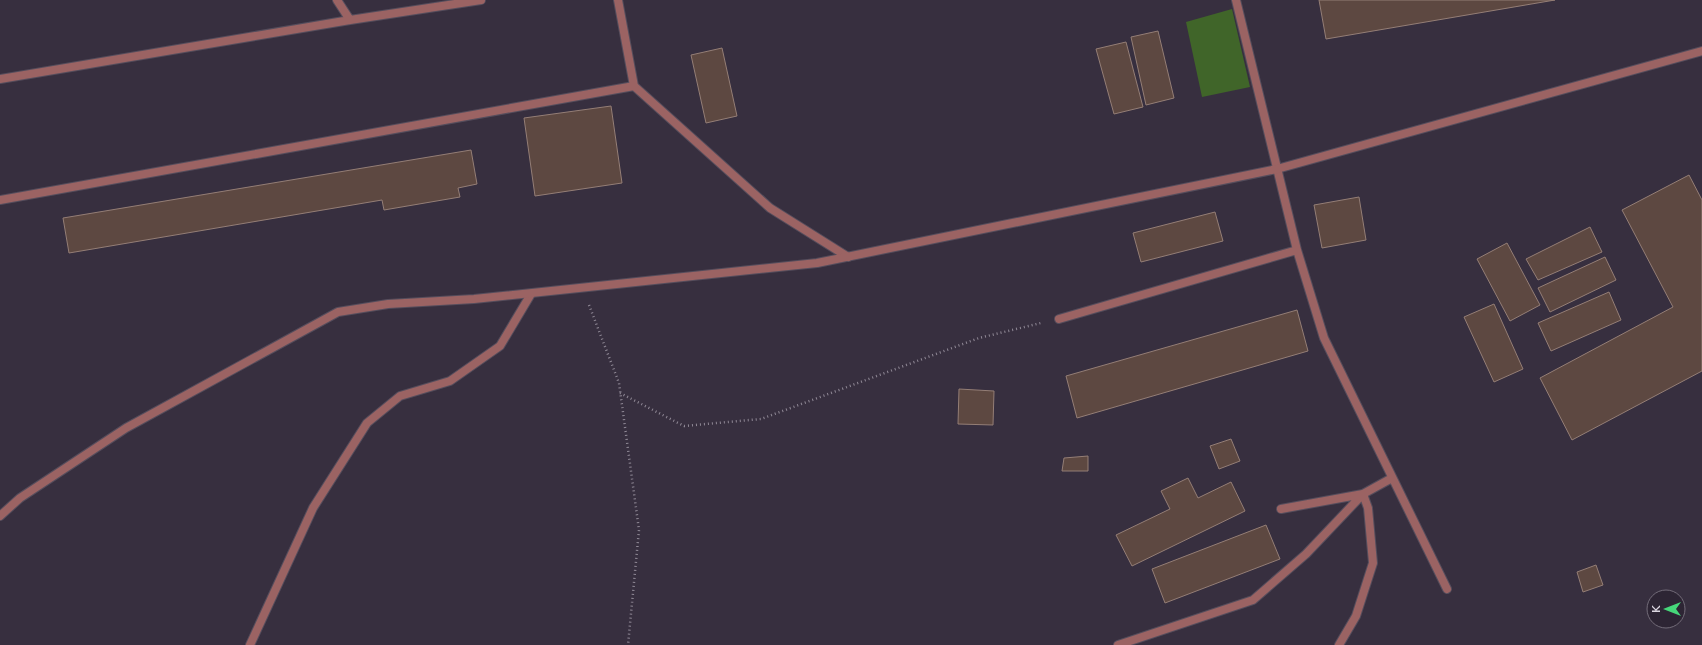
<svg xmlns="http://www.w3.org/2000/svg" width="1702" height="645" viewBox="0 0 1702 645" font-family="'Nunito Sans',sans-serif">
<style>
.green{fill:#406529}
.building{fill:#5d4841;stroke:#947e76}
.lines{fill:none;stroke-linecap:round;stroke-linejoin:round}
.service-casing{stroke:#554d5c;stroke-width:10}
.minor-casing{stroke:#554d5c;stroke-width:10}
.path{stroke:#908996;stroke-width:2.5;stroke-dasharray:1 3;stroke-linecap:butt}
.service{stroke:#9b6363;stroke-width:8}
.minor{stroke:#9b6363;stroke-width:8}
</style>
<rect width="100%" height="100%" fill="#372f3f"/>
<path class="green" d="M1232 9 1250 87 1202 97 1186 22Z"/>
<path class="building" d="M1319 0H1555L1326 39Z
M1158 31 1174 98 1146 105 1131 37Z
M1126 42 1143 107 1114 114 1096 49Z
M722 48 737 116 706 123 691 55Z
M611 106 622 183 535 196 524 118Z
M471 150 477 184 458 188 460 197 384 210 382 200 69 253 63 218Z
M1689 175 1702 200V371L1572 440 1540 378 1673 307 1622 210Z
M1359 197 1366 240 1322 248 1314 205Z
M1215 212 1223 241 1141 262 1133 233Z
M1590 227 1602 252 1538 280 1526 259Z
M1507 243 1540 305 1510 321 1477 259Z
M1605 257 1616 280 1550 312 1538 288Z
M1609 292 1621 320 1551 351 1538 323Z
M1494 304 1523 369 1494 382 1464 317Z
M1297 310 1308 351 1077 418 1066 376Z
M959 389 994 391 993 425 958 424Z
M1231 439 1240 461 1219 469 1210 446Z
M1088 456V471H1062L1064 458Z
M1188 478 1198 498 1231 482 1245 511 1132 566 1116 535 1170 509 1161 491Z
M1266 525 1280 559 1165 603 1152 569Z
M1596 565 1603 585 1583 592 1577 572Z"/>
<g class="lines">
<defs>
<path id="service" d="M337 0 350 20
M618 0 634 86
M1236 0 1297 250 1324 338 1447 589
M0 79 350 20 481 0
M0 200 634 86 770 208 848 257
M1059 319 1297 250
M1281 509 1363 494 1392 478
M250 645 313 508 367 423 400 396 450 381 500 346 531 294
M1118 645 1253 600 1306 554 1363 494 1368 508 1373 563 1356 616 1339 645"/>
<path id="minor" d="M0 516 20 498 126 428 338 312 388 304 474 299 817 263 1277 169 1702 51"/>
</defs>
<use href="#service" class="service-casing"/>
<use href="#minor" class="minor-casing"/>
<path class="path" d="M589 305 619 383 639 530 628 645
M620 393 684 426 761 419 979 338 1041 323"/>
<use href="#service" class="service"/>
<use href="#minor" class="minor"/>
</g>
<g transform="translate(1666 609) rotate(270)"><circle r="19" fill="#2d2534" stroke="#736c79"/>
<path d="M0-3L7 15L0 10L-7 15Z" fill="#46d77a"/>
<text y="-6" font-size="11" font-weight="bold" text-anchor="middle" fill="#dcd7e1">K</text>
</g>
</svg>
